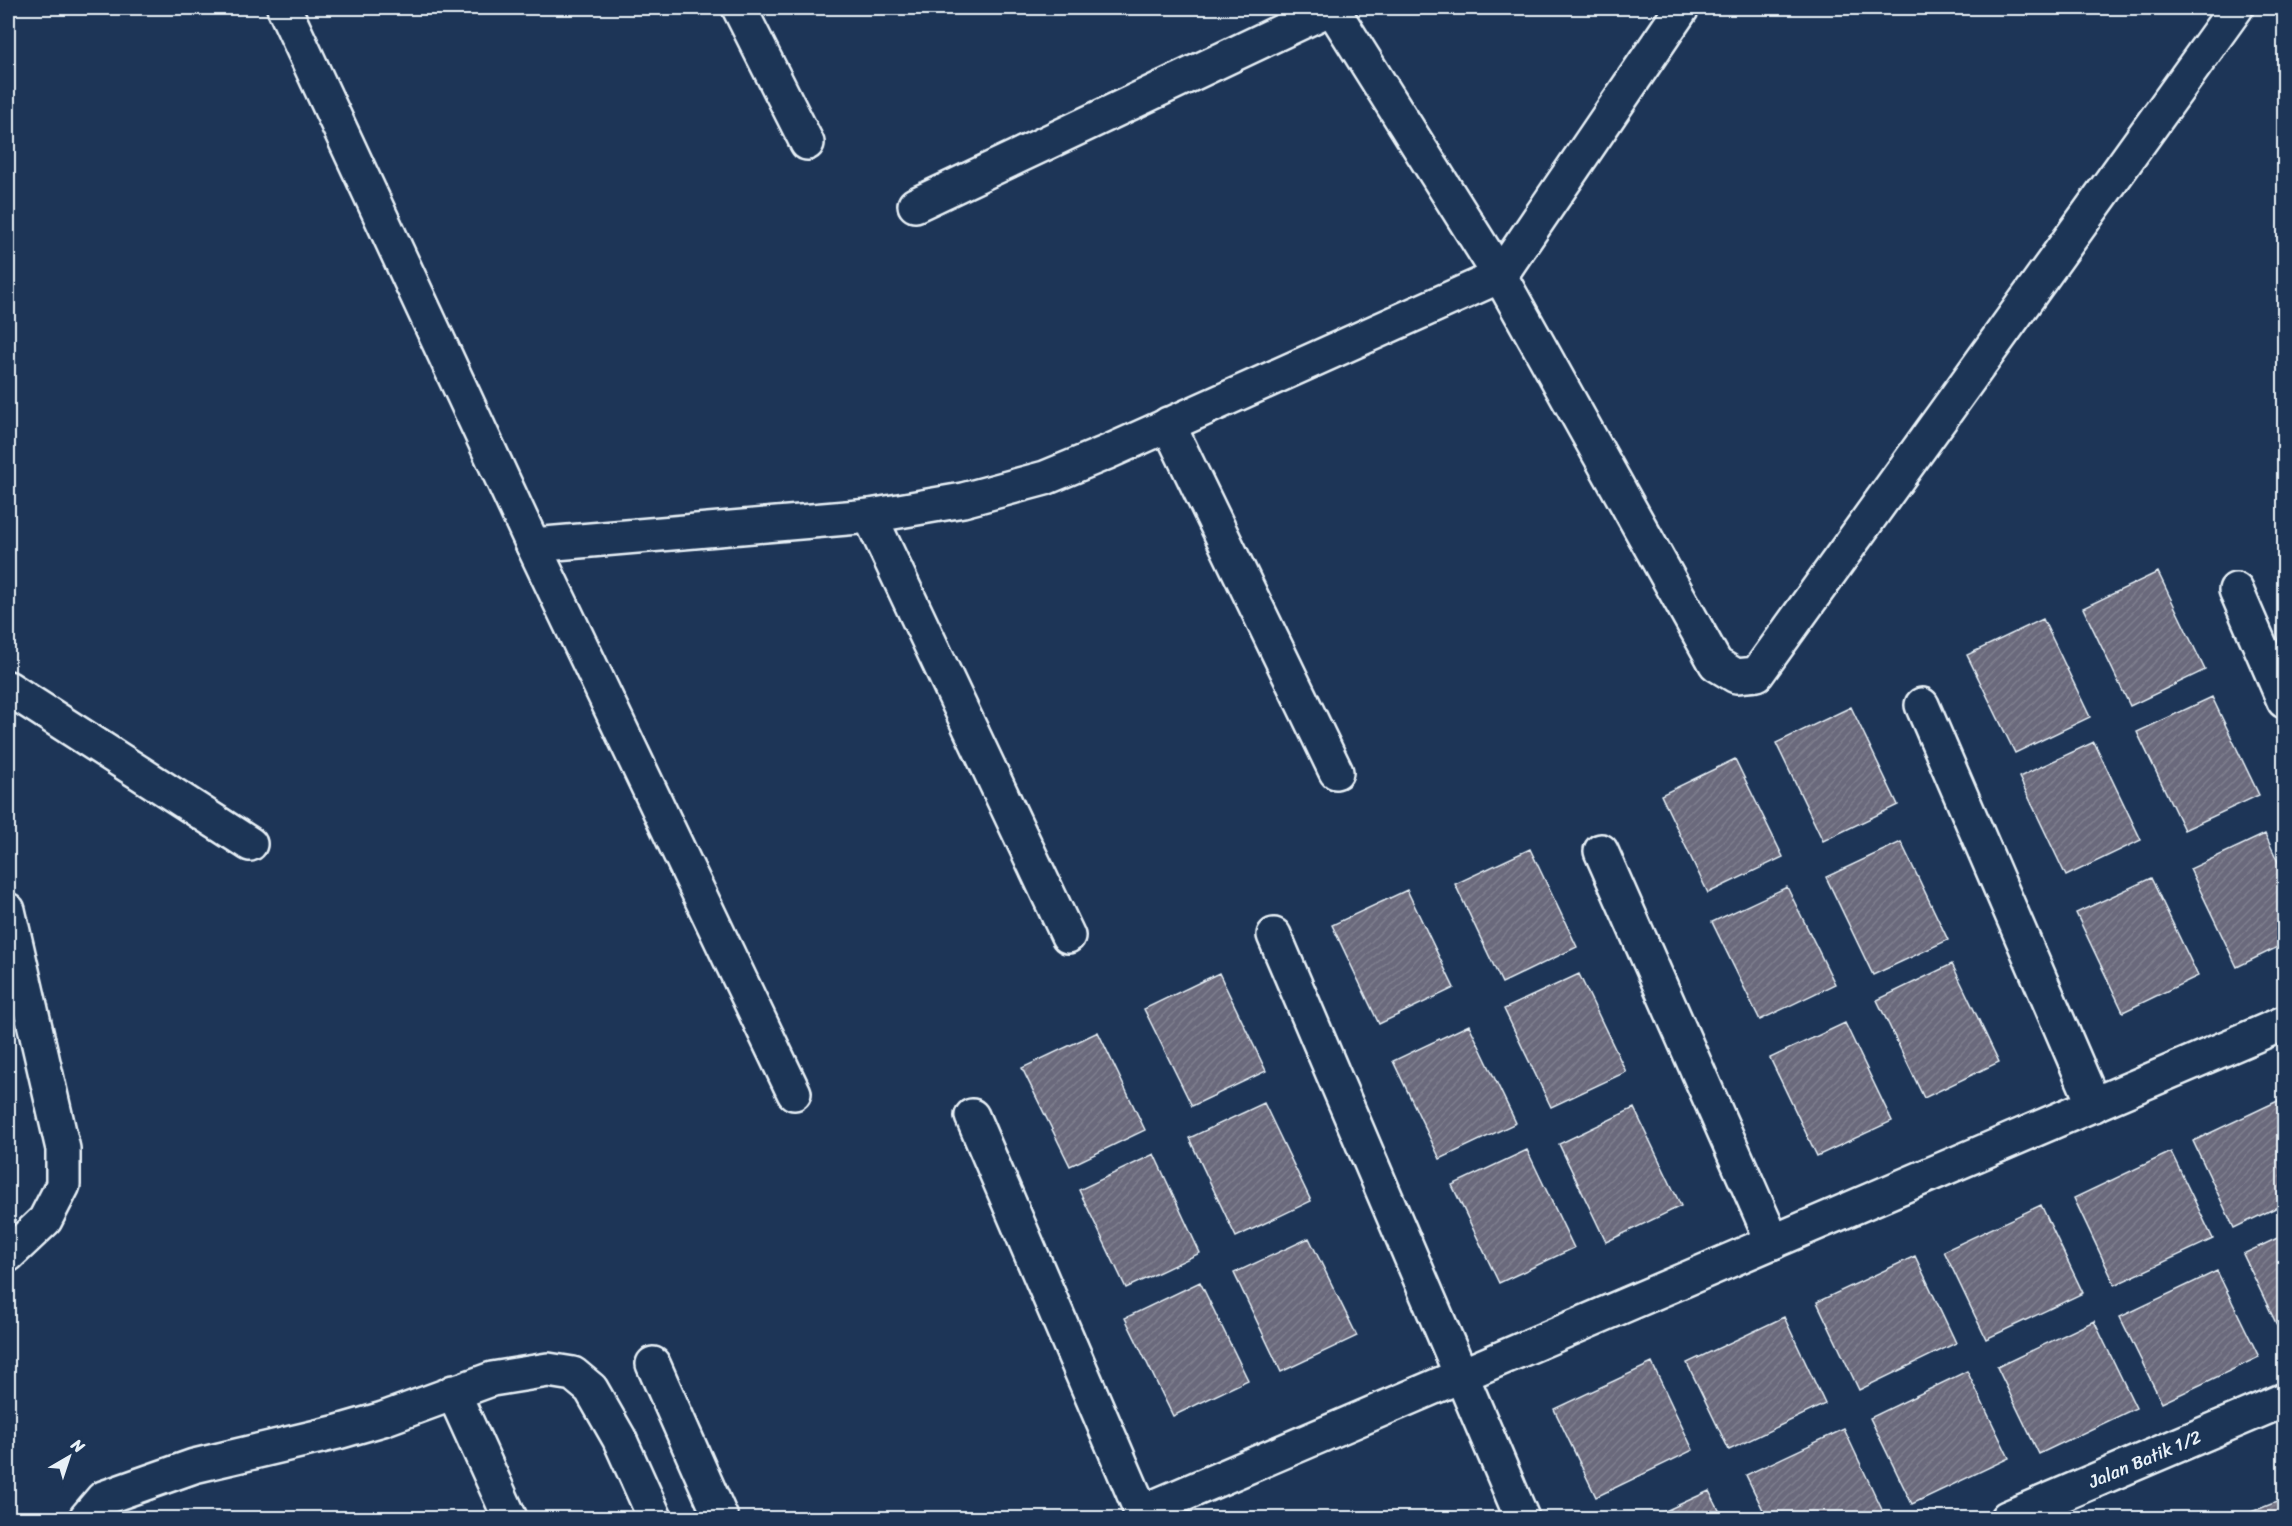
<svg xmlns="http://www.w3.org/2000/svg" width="2292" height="1526" viewBox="0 0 2292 1526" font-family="Sriracha,sans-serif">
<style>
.building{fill:url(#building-hatch);stroke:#e8f1f8;stroke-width:1.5}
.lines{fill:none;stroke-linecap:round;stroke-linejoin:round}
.minor-casing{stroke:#e8f1f8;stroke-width:38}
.minor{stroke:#1d3557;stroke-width:33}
.labels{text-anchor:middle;stroke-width:5;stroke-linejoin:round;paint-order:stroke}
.street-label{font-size:18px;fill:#e8f1f8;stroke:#1d3557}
</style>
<defs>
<pattern id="building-hatch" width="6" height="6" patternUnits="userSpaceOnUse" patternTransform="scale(1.5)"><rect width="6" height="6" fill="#6a697b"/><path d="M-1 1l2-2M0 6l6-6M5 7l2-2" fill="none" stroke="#7f7f8e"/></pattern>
</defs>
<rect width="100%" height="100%" fill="#1d3557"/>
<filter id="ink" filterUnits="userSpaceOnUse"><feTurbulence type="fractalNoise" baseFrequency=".0167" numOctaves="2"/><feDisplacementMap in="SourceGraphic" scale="12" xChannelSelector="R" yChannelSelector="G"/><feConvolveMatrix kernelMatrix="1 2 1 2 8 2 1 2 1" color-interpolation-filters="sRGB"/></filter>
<g filter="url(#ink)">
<path class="building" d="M2158 572 2205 670 2130 706 2083 608Z
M2043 619 2090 717 2015 753 1967 655Z
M2212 697 2259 795 2184 830 2137 732Z
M1851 707 1898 805 1823 841 1776 743Z
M2094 742 2141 840 2066 876 2019 777Z
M1735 759 1783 857 1708 893 1661 795Z
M2265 834 2284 875V944L2237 967 2190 869Z
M1901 842 1948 940 1873 975 1826 877Z
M1530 849 1577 947 1502 983 1455 884Z
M2151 878 2198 976 2123 1012 2076 913Z
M1787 887 1835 984 1760 1020 1712 922Z
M1407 890 1454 988 1379 1024 1332 925Z
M1952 964 1999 1062 1924 1098 1877 1000Z
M1219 973 1266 1071 1192 1106 1144 1009Z
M1579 974 1626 1072 1551 1107 1504 1009Z
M1845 1023 1892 1121 1817 1156 1770 1058Z
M1469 1025 1516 1123 1440 1159 1393 1061Z
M1098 1032 1145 1130 1070 1166 1022 1068Z
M2284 1098V1204L2234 1228 2193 1141Z
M1264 1103 1311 1201 1236 1237 1189 1138Z
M1634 1108 1681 1206 1606 1242 1559 1144Z
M1527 1150 1574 1248 1499 1283 1452 1185Z
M2171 1152 2213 1239 2115 1285 2074 1198Z
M1154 1154 1200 1253 1126 1288 1079 1190Z
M2041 1205 2083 1293 1986 1339 1944 1251Z
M2284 1235V1340L2243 1254Z
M1309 1238 1357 1336 1281 1372 1234 1273Z
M1915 1256 1956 1343 1859 1390 1817 1302Z
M2217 1271 2259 1357 2162 1403 2120 1317Z
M1200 1282 1248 1380 1173 1416 1125 1318Z
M1784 1317 1825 1404 1729 1450 1687 1363Z
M2094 1321 2136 1408 2039 1454 1997 1367Z
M1652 1363 1693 1450 1596 1497 1554 1409Z
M1967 1371 2009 1458 1912 1504 1870 1418Z
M1844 1429 1885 1516 1880 1518H1767L1746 1475Z
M1709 1491 1723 1518H1650Z
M2284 1499V1518H2236Z"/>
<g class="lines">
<defs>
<g id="minor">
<path d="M284 8 533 545 794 1093"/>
<path d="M739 8 807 143"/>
<path d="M1332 8 1500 276 1716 664 1736 676 1757 674 2236 8"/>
<path d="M915 205 1331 8"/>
<path d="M1168 424 1336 772"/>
<path d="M870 516 1068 936"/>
<path d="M533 545 870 516 963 500 1045 478 1108 452 1500 276 1682 8"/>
<path d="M2236 590 2284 701"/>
<path d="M8 688 250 844"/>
<path d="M1922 705 2094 1105"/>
<path d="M1601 851 1773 1242"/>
<path d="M8 910 63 1149V1185L45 1220 8 1255"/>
<path d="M1274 935 1522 1518"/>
<path d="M972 1116 1144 1518"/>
<path d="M653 1364 721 1518"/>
<path d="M453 1392 510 1518"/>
<path d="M1142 1512 2284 1023"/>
<path d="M86 1518 103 1498 194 1466 338 1432 383 1419 492 1379 548 1370 573 1374 591 1389 619 1438 655 1518"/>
<path id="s1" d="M2007 1518 2284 1400"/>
</g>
</defs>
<use href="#minor" class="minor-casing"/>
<use href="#minor" class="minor"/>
</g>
</g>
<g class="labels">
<g class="street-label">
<text dy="6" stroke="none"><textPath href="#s1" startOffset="150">Jalan Batik 1/2</textPath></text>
</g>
</g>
<rect width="2292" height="1526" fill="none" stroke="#1d3557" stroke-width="30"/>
<rect x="15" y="15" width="2262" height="1496" fill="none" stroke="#e8f1f8" stroke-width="2" filter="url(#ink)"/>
<g transform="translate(69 1457) rotate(39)" stroke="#1d3557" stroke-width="4.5" paint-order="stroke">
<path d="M0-4.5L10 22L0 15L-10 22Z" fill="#e8f1f8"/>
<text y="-9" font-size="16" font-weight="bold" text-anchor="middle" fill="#e8f1f8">N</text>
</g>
</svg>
